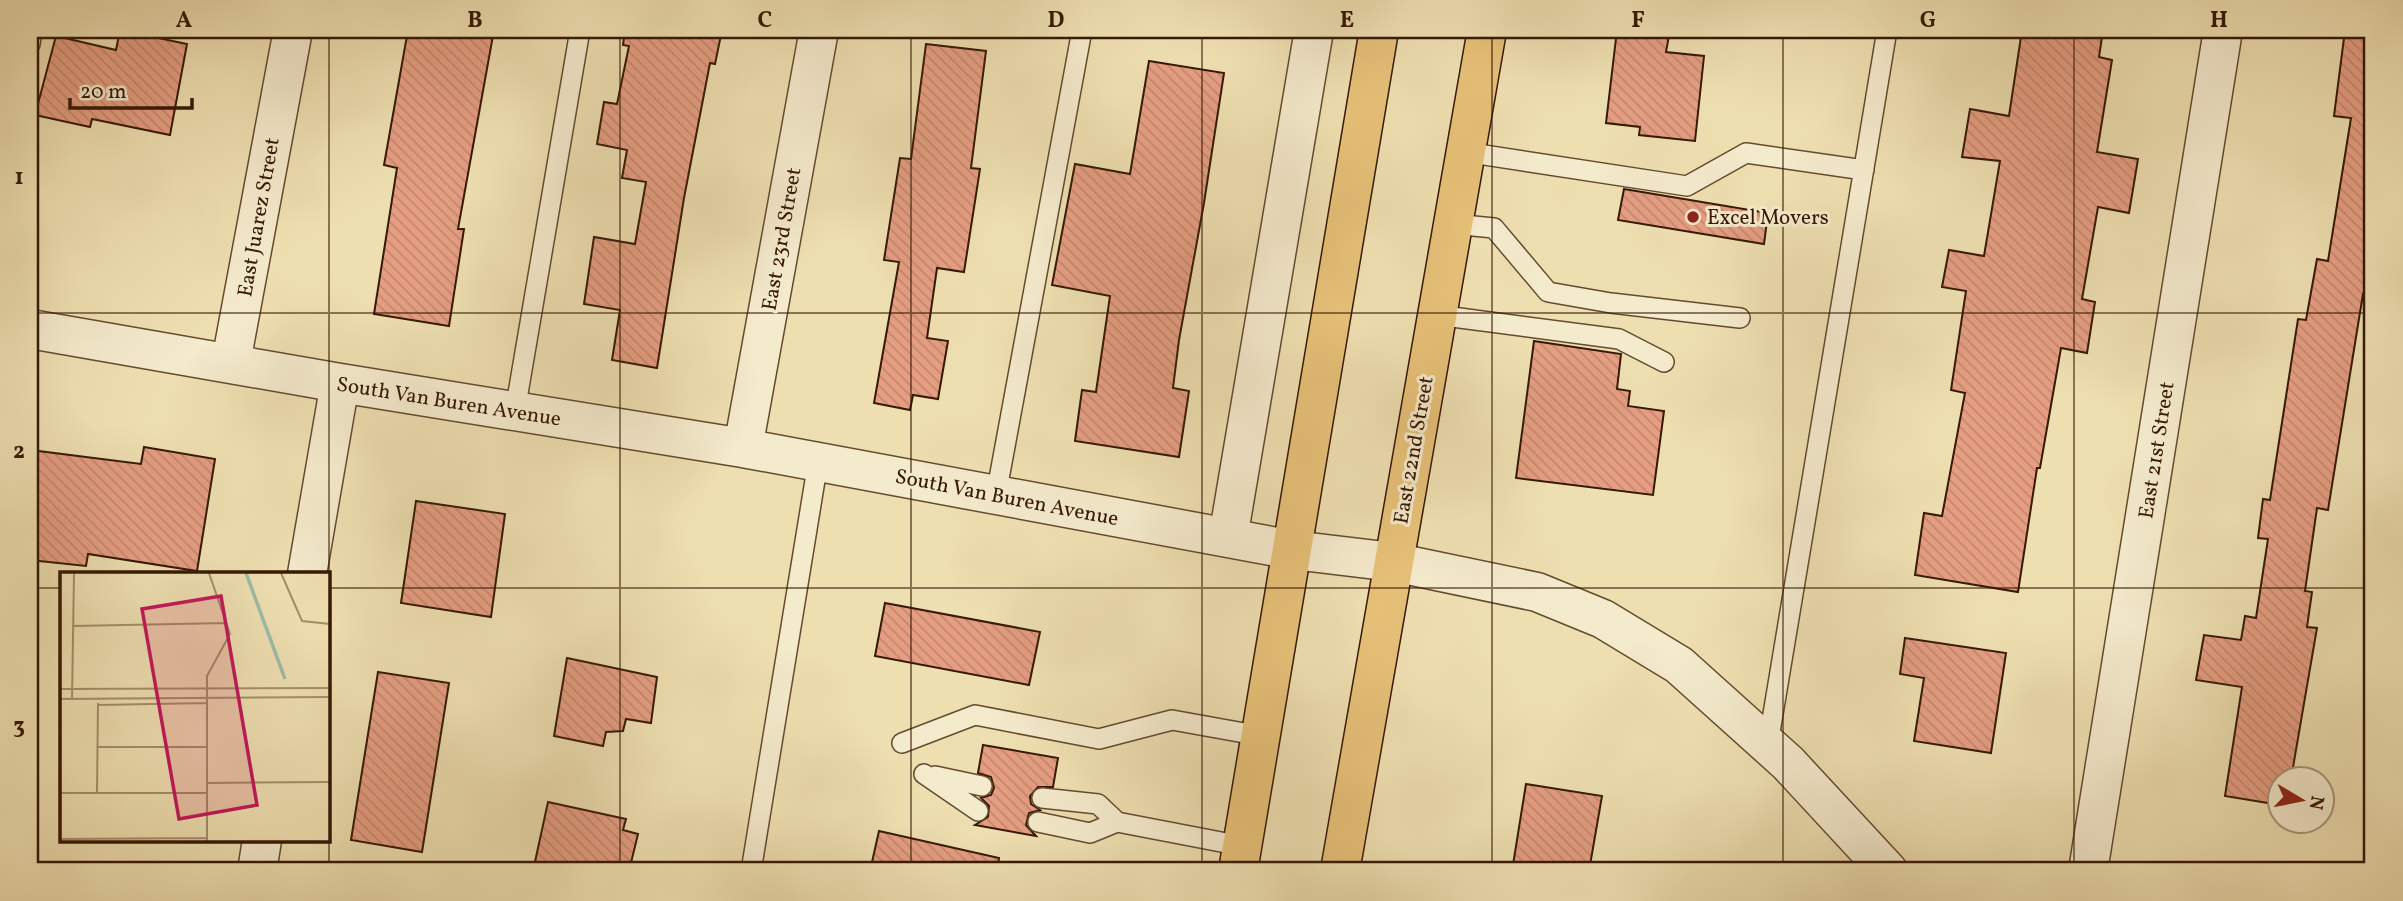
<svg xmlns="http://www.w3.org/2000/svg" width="2403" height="901" viewBox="0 0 2403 901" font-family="Vollkorn,serif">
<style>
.building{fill:url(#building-back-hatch);stroke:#361803;stroke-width:2}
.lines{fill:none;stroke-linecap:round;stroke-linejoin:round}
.service-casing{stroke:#644a2e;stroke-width:22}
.minor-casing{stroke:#644a2e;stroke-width:41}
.primary-casing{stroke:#361803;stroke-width:41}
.service{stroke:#f4eacc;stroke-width:19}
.minor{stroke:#f4eacc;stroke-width:38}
.primary{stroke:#e7c078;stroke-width:38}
.grid{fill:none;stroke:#361803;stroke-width:2;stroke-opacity:0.55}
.poi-dot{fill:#8f2418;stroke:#f4eacc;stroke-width:2.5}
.labels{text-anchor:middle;stroke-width:6;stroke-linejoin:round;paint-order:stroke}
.street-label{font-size:21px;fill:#361803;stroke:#f4eacc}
.poi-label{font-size:21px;fill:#361803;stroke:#f4eacc;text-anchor:start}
.inset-river{fill:none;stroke:#9bbda7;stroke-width:3.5}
.inset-road{fill:none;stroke:#a48f6b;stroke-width:2}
.view{fill:#c2185b;fill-opacity:0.15;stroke:#c2185b;stroke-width:3.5}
.inset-edge{fill:none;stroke:#361803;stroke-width:3.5}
.neatline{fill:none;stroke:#361803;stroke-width:2.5}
.grid-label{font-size:23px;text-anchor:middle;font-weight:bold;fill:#361803}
</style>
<defs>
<pattern id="building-back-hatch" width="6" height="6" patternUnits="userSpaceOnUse" patternTransform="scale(1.75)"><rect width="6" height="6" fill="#e59e82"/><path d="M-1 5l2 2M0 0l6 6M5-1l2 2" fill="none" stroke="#c5876f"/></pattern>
</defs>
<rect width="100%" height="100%" fill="#eedfb1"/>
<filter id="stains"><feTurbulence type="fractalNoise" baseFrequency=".00286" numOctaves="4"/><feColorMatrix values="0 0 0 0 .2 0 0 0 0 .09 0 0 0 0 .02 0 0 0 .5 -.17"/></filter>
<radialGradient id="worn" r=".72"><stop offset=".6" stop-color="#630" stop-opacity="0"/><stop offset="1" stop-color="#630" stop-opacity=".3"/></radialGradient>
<path class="building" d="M120 30 187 44 170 135 92 119 90 127 35 115 56 36 116 50Z
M408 30H494L458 229H464L449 326 374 314 397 168 384 165Z
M625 30H722L715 64 710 63 684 198 657 368 612 360 620 310 584 304 594 237 635 244 646 182 622 178 627 150 597 144 604 102 617 104 629 46 623 45Z
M1617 30H1670L1666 52 1704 56 1695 141 1639 135 1640 127 1606 123Z
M2022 30H2103L2099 57 2112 60 2097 152 2138 159 2129 213 2098 207 2082 299 2095 302 2087 353 2061 348 2040 468H2037L2018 592 1915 575 1924 513 1942 516 1965 393 1951 390 1966 291 1942 287 1949 250 1984 256 2000 161 1962 157 1970 109 2009 116Z
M2345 30H2373V296L2363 294 2328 510 2317 508 2305 591 2312 592 2307 627 2317 628 2291 779H2280V805L2225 796 2242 687 2196 680 2204 635 2241 640 2245 616 2256 618 2268 539 2258 538 2263 499 2270 500 2298 319 2306 320 2317 259 2328 261 2351 118 2334 116Z
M926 44 986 51 971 168 980 169 964 272 937 268 927 338 948 341 938 399 913 395 910 410 874 403 899 262 884 260 900 158 911 159Z
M1149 61 1224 73 1204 203 1179 340 1173 388 1189 391 1179 457 1075 441 1082 390 1096 392 1110 296 1052 285 1075 164 1130 174Z
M1624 189 1768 213 1764 244 1618 220Z
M1534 341 1621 354 1617 389 1630 391 1628 406 1664 411 1653 495 1516 478Z
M144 447 215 459 197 571 88 554 86 566 30 560V450L141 464Z
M416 501 505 514 491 617 401 603Z
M885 603 1040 632 1029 685 875 656Z
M1905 638 2006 653 1991 753 1914 741 1924 678 1900 674Z
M567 658 657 677 651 723 626 719 623 731 606 732 603 746 554 736Z
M378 672 449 683 422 852 351 840Z
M983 745 1058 758 1053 787H1038L1030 796 1031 804 1040 810 1029 813 1026 825 1036 836 975 825 988 817 989 806 981 798 991 795 994 788 991 777 978 773Z
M1526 784 1602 796 1589 871H1512Z
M548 802 626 819 623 830 638 834 629 871H533Z
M879 831 999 858 997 871H870Z"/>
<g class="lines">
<defs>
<path id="service" d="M30 44 32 30
M1465 152 1687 186 1746 153 1864 170
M1453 224 1494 228 1548 292 1611 303 1740 318
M1437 315 1619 339 1664 362
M515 411 580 30
M996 495 1082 30
M902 743 975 715 1099 739 1172 720 1261 736
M1768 744 1887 30
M924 774 978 811
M935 776 982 786
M1042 798 1098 804 1117 822
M1038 822 1090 833 1117 822 1242 846
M751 871 818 462"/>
<path id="minor" d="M30 329 340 383 743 448 1293 550 1393 562 1537 592 1603 619 1679 665 1788 763 1888 871
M231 362 293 30
M743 448 819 30
M1228 538 1314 30
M307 574 340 383
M257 871 262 840
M2088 871 2223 30"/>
<path id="primary" d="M1238 871 1379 30
M1340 871 1487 30"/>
</defs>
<use href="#service" class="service-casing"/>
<use href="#minor" class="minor-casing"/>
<use href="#primary" class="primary-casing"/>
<use href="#service" class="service"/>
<use href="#minor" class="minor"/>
<use href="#primary" class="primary"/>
</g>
<path class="grid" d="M329 30V871M620 30V871M911 30V871M1202 30V871M1492 30V871M1783 30V871M2074 30V871M30 313H2373M30 588H61M327 588H2373"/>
<circle class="poi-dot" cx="1693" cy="217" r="7"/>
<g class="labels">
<g class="street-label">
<text transform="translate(258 217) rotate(-80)" y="7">East Juarez Street</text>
<text transform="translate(781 239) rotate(-80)" y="7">East 23rd Street</text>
<text transform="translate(449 401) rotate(9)" y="7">South Van Buren Avenue</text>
<text transform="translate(1413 450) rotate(-80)" y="7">East 22nd Street</text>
<text transform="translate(2156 450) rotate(-81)" y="7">East 21st Street</text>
<text transform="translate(1007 497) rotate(11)" y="7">South Van Buren Avenue</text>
</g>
<g class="poi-label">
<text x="1707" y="224">Excel Movers</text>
</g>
</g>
<g transform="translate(60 572)">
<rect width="270" height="270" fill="#eedfb1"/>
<path class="inset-river" d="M186 1 225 107"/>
<path class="inset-road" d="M221 1 242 49 270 52M13 54 167 51M0 117 270 116M0 127 270 125M12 127 14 1M38 133 147 131M37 175H147M147 211 270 210M37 220 38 131M0 221H147M0 267 147 266M147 269V104L170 62 149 1"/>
<path class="view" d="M161 24 197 233 119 247 82 37Z"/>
<rect width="270" height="270" class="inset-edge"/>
</g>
<rect width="2403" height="901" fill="none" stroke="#eedfb1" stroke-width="77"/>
<g transform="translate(2301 800) rotate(100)"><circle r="33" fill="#f4eacc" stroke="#a8967c" stroke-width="2"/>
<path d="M0-5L12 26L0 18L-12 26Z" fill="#8f2418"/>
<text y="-10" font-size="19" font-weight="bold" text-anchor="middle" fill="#361803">N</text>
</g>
<path d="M70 98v10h122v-10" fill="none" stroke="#361803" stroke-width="3.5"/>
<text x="80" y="98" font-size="21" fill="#361803" stroke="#f4eacc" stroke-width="5" paint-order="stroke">20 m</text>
<rect x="38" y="38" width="2326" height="824" class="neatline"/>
<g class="grid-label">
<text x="184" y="27">A</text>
<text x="475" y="27">B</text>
<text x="765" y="27">C</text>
<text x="1056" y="27">D</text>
<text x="1347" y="27">E</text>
<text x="1638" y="27">F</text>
<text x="1928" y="27">G</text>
<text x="2219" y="27">H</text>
<text x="19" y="184">1</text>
<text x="19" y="458">2</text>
<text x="19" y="733">3</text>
</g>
<rect width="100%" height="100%" filter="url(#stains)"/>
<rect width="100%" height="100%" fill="url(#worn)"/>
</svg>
